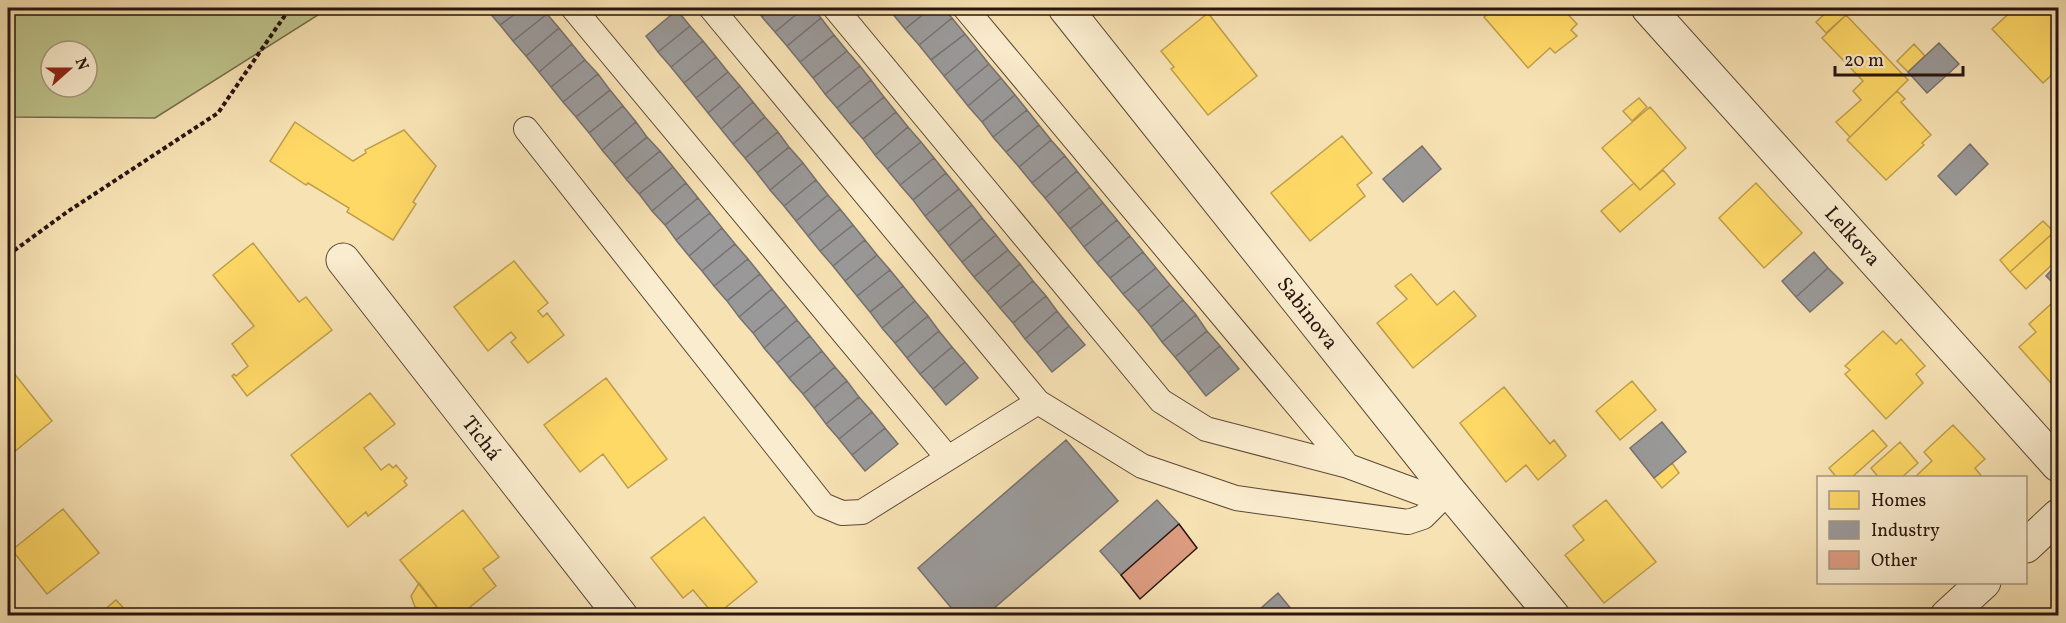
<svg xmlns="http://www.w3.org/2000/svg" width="2066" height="623" viewBox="0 0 2066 623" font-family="Vollkorn,serif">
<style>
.green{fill:#bec38b;stroke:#746c4c;stroke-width:1.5;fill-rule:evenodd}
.homes{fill:#ffd966;stroke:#bf9e4b;stroke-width:1.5}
.industry{fill:#999;stroke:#77716f;stroke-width:1.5}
.building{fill:#dd9c81;stroke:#29140c;stroke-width:1.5}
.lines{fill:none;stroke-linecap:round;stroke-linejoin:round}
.lane-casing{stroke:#5c4836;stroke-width:26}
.street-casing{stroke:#5c4836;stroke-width:35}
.path{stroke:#29140c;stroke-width:4;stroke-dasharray:4.5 3;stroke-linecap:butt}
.lane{stroke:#faecce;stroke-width:24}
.street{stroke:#faecce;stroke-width:33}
.labels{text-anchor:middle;stroke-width:6;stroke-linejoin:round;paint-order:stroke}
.street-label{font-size:21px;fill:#29140c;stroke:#faecce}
</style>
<rect width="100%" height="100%" fill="#f7e2b4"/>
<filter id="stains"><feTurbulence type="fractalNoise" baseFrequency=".00333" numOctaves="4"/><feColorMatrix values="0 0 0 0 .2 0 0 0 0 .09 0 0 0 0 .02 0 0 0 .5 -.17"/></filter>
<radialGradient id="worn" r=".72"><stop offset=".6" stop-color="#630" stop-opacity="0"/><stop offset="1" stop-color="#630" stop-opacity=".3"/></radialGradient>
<path class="green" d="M8 8H329L155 118 8 117ZM51 51H87V87H51Z"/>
<path class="homes" d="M1495 8H1562L1577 24 1571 30 1577 36 1555 53 1550 48 1528 68 1484 17Z
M1831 8H1835L1846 15 1826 33 1816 22Z
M2015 8H2023L2029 14 2036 8H2045L2058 22V69L2043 83 1992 29Z
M1208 13 1257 76 1208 115 1171 69 1174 67 1161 51Z
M1846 15 1908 80 1850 137 1836 122 1861 100 1853 91 1863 81 1822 38Z
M1914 44 1925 56 1908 72 1897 61Z
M1897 91 1905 99 1901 102 1931 135 1922 143 1924 145 1886 180 1847 140Z
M1639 98 1647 107 1632 121 1623 111Z
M1650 107 1686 148 1640 190 1602 148Z
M295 122 353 161 366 153 365 150 404 130 436 166 413 202 416 204 393 240 347 212 349 208 308 183 306 185 270 161Z
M1342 136 1372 173 1357 185 1365 196 1310 241 1271 193Z
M1663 170 1675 184 1620 232 1601 211 1634 183 1640 190Z
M1756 183 1802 233 1764 268 1719 218Z
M2043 221 2054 232 2010 272 2000 260Z
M2054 232 2058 237V259L2026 289 2010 272Z
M253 243 299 302 306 297 332 330 247 396 232 376 234 374 236 376 248 366 232 344 254 326 213 275Z
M514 261 548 303 538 311 543 317 547 313 564 335 528 363 511 342 516 338 511 332 488 351 454 307Z
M1411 274 1437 305 1454 291 1476 316 1413 368 1377 323 1407 299 1395 286Z
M2051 304 2058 312V391L2019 347 2036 332 2029 324Z
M1883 331 1896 344 1901 339 1925 366 1916 374 1923 383 1886 419 1845 374 1850 370 1845 366Z
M13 372 52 421 8 457V376Z
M606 378 667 459 628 488 603 454 580 472 544 425Z
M1632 381 1656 410 1620 440 1596 411Z
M1504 387 1550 444 1554 440 1566 456 1538 480 1526 465 1506 482 1460 423Z
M370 393 395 424 364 448 381 470 389 464 393 468 396 465 407 478 404 481 407 485 368 516 366 512 348 527 291 455Z
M1953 425 1985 459 1975 468 1983 478H1914L1932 461 1924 452Z
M1873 430 1887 446 1851 478H1837L1829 468Z
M1900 442 1918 463 1901 478H1879L1871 468Z
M1672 463 1679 473 1662 488 1654 478Z
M1606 500 1656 562 1604 603 1565 555 1584 540 1573 526Z
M63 509 99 553 47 594 12 550Z
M463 510 499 557 483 569 496 586 459 616H444L400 560Z
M704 517 757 582 715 616 693 590 683 598 651 558Z
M419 583 437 607 426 611 415 607 411 596Z
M116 600 131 616H97Z"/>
<path class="industry" d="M490 8H523L500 25 487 10Z
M523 8H542L547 14 513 41 500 25Z
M755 8H773L762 17Z
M773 8H804L775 32 762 17Z
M804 8H812L821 18 787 46 775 32Z
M898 8H931L905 29 892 13Z
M931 8H943L952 18 919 45 905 29Z
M677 10 690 26 658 52 646 36Z
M547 14 559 28 526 56 513 41Z
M821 18 834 35 800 62 787 46Z
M952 18 965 34 931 60 919 45Z
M690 26 703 41 671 67 658 52Z
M559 28 572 44 539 72 526 56Z
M965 34 977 49 944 76 931 60Z
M834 35 847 51 813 78 800 62Z
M703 41 716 57 684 83 671 67Z
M1939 43 1959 64 1927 93 1908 72Z
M572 44 585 60 551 87 539 72Z
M977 49 989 64 956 91 944 76Z
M847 51 860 66 825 94 813 78Z
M716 57 728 72 696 98 684 83Z
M585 60 598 74 563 102 551 87Z
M989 64 1001 78 968 106 956 91Z
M860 66 871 80 837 108 825 94Z
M728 72 740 86 708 113 696 98Z
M598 74 610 90 576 117 563 102Z
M1001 78 1015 95 982 122 968 106Z
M871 80 884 97 850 124 837 108Z
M740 86 753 102 721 129 708 113Z
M610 90 623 106 589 133 576 117Z
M1015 95 1027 110 993 137 982 122Z
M884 97 896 112 863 139 850 124Z
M753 102 765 117 733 144 721 129Z
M623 106 636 122 602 150 589 133Z
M1027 110 1039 125 1006 152 993 137Z
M896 112 908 127 875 155 863 139Z
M765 117 778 132 745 158 733 144Z
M636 122 647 137 614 164 602 150Z
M1039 125 1051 140 1019 167 1006 152Z
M908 127 921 142 887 169 875 155Z
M778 132 789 147 757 173 745 158Z
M647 137 660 151 626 179 614 164Z
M1051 140 1065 156 1032 183 1019 167Z
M921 142 934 158 900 185 887 169Z
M1970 144 1988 164 1956 195 1938 176Z
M1422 146 1441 169 1403 202 1383 179Z
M789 147 803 163 770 190 757 173Z
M660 151 673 167 639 194 626 179Z
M1065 156 1077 171 1045 198 1032 183Z
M934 158 946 173 913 200 900 185Z
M803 163 816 180 784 206 770 190Z
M673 167 686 183 652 211 639 194Z
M1077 171 1090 187 1058 214 1045 198Z
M946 173 959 189 925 216 913 200Z
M816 180 828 195 796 221 784 206Z
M686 183 698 198 665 225 652 211Z
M1090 187 1103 203 1070 229 1058 214Z
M959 189 972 205 938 232 925 216Z
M828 195 840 209 808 236 796 221Z
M698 198 710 213 676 240 665 225Z
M1103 203 1117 220 1084 247 1070 229Z
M972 205 982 218 949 246 938 232Z
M840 209 853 225 820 251 808 236Z
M710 213 722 228 689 256 676 240Z
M982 218 996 235 962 262 949 246Z
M1117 220 1130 236 1097 263 1084 247Z
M853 225 865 240 833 266 820 251Z
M722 228 735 244 702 271 689 256Z
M996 235 1008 250 974 277 962 262Z
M1130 236 1143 252 1110 278 1097 263Z
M865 240 877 255 845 281 833 266Z
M735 244 748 259 714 286 702 271Z
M1008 250 1020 264 987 292 974 277Z
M1143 252 1156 268 1123 294 1110 278Z
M1814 252 1828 268 1796 297 1782 281Z
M877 255 890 270 857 296 845 281Z
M748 259 760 274 727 301 714 286Z
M2058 263V288L2046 276Z
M1020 264 1033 281 1000 308 987 292Z
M1156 268 1170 285 1138 311 1123 294Z
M1828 268 1843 283 1810 312 1796 297Z
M890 270 903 286 870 312 857 296Z
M760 274 772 289 739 317 727 301Z
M1033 281 1046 296 1013 323 1000 308Z
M1170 285 1183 300 1151 327 1138 311Z
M903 286 915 301 882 328 870 312Z
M772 289 786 306 753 333 739 317Z
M1046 296 1057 311 1025 339 1013 323Z
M1183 300 1196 315 1162 342 1151 327Z
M915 301 928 316 895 343 882 328Z
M786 306 797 320 764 348 753 333Z
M1057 311 1069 326 1037 353 1025 339Z
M1196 315 1207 331 1175 357 1162 342Z
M928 316 939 331 907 358 895 343Z
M797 320 810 336 777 363 764 348Z
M1069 326 1085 345 1052 372 1037 353Z
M939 331 952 347 920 374 907 358Z
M1207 331 1220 346 1188 373 1175 357Z
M810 336 822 351 789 378 777 363Z
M1220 346 1239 369 1206 396 1188 373Z
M952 347 965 362 933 389 920 374Z
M822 351 835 367 803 394 789 378Z
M965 362 978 378 946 405 933 389Z
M835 367 847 381 814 408 803 394Z
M847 381 859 397 826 424 814 408Z
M859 397 872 412 839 439 826 424Z
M872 412 885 428 852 455 839 439Z
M1662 422 1686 452 1654 478 1630 448Z
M885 428 898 444 865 471 852 455Z
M1066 440 1118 501 985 616H958L918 568Z
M1157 500 1179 524 1121 575 1100 551Z
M1278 593 1297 616H1252Z"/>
<path class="building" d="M1179 524 1197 548 1140 599 1121 575Z"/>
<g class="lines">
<defs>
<path id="lane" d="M573 8 947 457
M711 8 1038 402 1142 466 1236 498 1408 522 1423 517 1440 500
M835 8 1161 401 1206 429 1348 466 1440 500 1450 492
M965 8 1348 466
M526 129 823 505 842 513 862 512 1038 402"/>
<path id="street" d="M1065 8 1450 492 1553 616
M1648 8 2058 465
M343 260 621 616
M2026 546 2058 516
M1947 616 1984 582"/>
</defs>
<use href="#lane" class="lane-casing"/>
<use href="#street" class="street-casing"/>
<path class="path" d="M8 255 67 212 218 113 290 8"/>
<use href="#lane" class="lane"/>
<use href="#street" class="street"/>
</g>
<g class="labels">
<g class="street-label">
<text transform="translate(1853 236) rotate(48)" y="7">Lelkova</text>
<text transform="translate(1308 313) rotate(52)" y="7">Sabinova</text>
<text transform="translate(482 438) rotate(52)" y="7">Tichá</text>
</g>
</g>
<rect width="2066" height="623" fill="none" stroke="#f7e2b4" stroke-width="30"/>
<rect x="9" y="9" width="2048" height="605" fill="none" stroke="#29140c" stroke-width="3"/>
<rect x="15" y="15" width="2036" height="593" fill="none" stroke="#29140c" stroke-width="1.5"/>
<rect x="1817" y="476" width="210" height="108" fill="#faecce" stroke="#a69680" stroke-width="1.5"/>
<rect x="1829" y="491" width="30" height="18" fill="#ffd966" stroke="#a69680" stroke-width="1.5"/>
<text x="1871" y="506" font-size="18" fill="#29140c">Homes</text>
<rect x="1829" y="521" width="30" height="18" fill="#999999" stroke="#a69680" stroke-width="1.5"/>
<text x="1871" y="536" font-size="18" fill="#29140c">Industry</text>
<rect x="1829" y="551" width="30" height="18" fill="#dd9c81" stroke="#a69680" stroke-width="1.5"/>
<text x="1871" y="566" font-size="18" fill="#29140c">Other</text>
<g transform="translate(69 69) rotate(69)"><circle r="28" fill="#faecce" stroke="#a69680" stroke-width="1.5"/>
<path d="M0-4.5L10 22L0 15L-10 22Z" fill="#8f2418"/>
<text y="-9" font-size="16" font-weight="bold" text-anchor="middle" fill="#29140c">N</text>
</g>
<path d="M1835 66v9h128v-9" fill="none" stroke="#29140c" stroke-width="3"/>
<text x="1844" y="66" font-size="18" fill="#29140c" stroke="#faecce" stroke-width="4.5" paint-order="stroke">20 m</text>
<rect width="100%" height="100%" filter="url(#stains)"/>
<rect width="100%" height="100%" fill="url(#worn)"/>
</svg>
